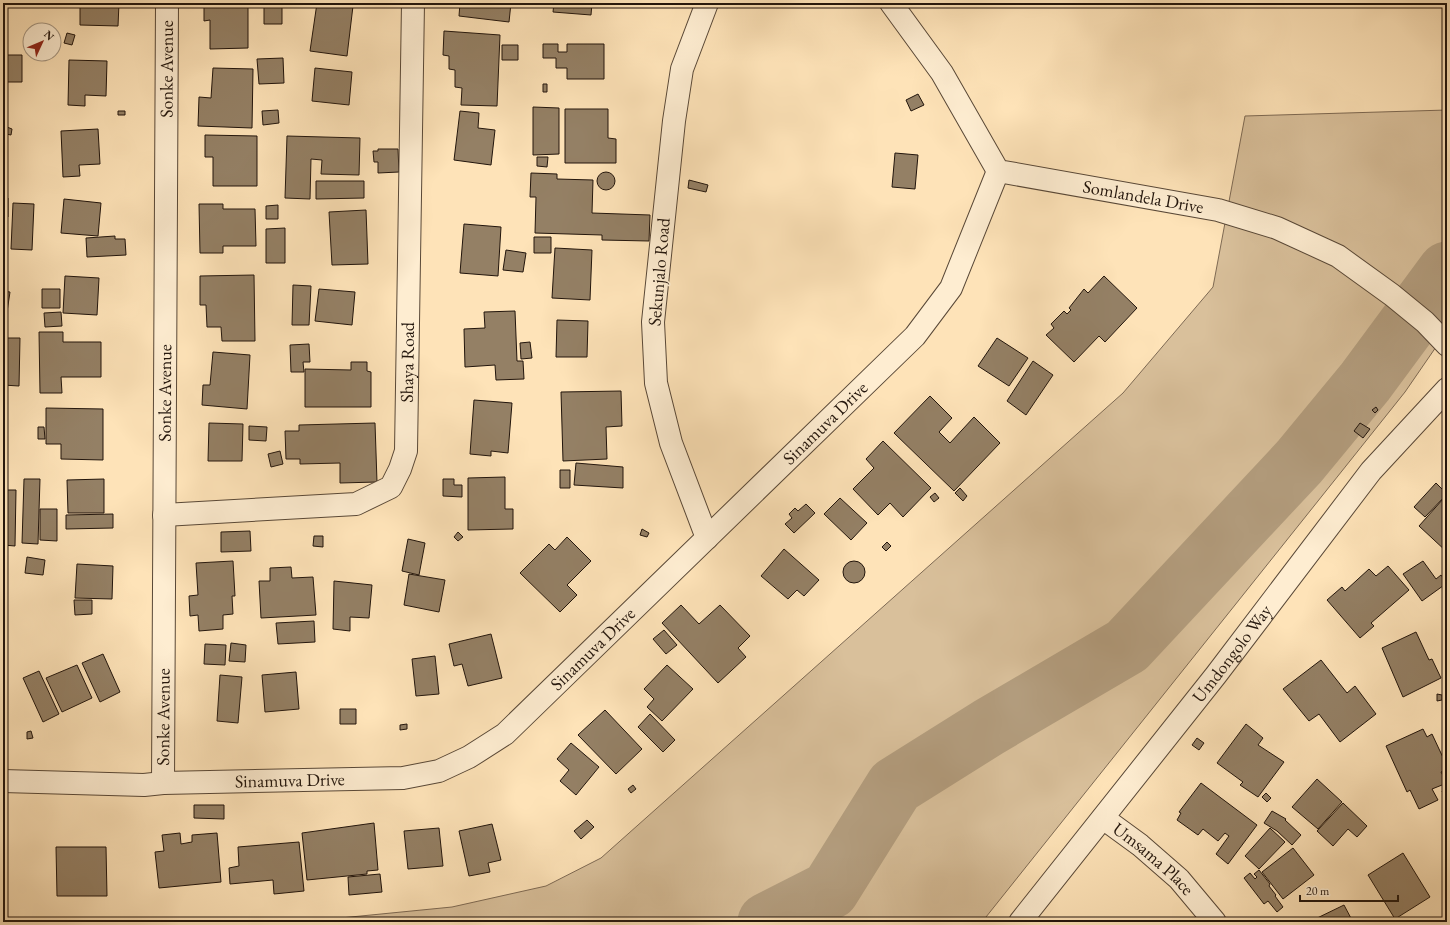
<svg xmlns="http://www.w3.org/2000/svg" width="1450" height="925" viewBox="0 0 1450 925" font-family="'EB Garamond',serif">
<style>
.green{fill:#d9c09b;stroke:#7e6a54}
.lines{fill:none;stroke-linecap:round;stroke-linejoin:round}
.river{stroke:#b39d7e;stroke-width:59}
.building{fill:#948065;stroke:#22150c}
.minor-casing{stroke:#594837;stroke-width:24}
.minor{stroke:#feedd1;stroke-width:22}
.labels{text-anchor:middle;stroke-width:3;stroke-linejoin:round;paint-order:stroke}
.street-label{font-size:18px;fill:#22150c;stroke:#feedd1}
</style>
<rect width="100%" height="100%" fill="#fee3b8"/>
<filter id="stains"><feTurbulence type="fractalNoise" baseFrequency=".005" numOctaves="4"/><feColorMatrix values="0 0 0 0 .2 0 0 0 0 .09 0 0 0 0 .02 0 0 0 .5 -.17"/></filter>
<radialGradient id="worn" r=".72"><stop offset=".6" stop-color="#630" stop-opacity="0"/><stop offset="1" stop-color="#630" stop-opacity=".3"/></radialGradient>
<path class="green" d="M1447 110V331L1405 392 982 922H300L452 907 546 886 601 858 1123 393 1213 287 1245 116Z"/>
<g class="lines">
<path class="river" d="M767 922 830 890 895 786 989 727 1127 646 1299 462 1365 382 1447 271"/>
</g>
<path class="building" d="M80 3H119L118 26 80 25Z
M204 3H248V48L210 49V20L204 21Z
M264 3H282V24H264Z
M317 3 353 6 347 56 310 51Z
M460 3H511L509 22 459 16Z
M554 3H592L591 15 553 12Z
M444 31 500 35 497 106 461 105 462 88 455 87V70L449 69V56L443 55Z
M67 33 75 35 72 45 64 43Z
M543 44H558V52H567V44H604V79H567V68H556V58H543Z
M502 45H518V60H502Z
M3 55H22V82H3Z
M283 58 284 83 259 84 257 59Z
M69 60 107 61 106 96 85 95V106L68 105Z
M213 68 253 69 252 128 198 126 199 97 211 98Z
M315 68 352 72 349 105 312 101Z
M543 84H547V92H543Z
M918 94 924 105 911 111 906 100Z
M533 107 559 108V154L533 155Z
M565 109H608V138L616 139V163H565Z
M278 110 279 123 263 125 262 111Z
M118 111H125V115H118Z
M460 111 479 113 478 128 495 130 491 165 454 160Z
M7 127 12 129 11 135 6 134Z
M98 129 100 164 79 165 80 176 63 177 61 131Z
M205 135 257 136V186H213V157H205Z
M287 136 360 138 359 175 321 174 322 160 311 159 310 199 285 198Z
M378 149H398L399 172 378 173V162H374L373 151H378Z
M895 153 918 155 915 189 892 187Z
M537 157H548L547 167 537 166Z
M597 181a9 9 0 1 1 18 0a9 9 0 1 1-18 0Z
M531 173 557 174V179L593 180 592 213 650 215 649 241 602 240V235L535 233 536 197H530Z
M689 180 708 185 706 192 688 188Z
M316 181H364V198L316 199Z
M3 198H8V217L3 216Z
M64 199 101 203 98 236 61 233Z
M13 203 34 204 32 250 11 249Z
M199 204H223V209H255L256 246H223V253H200Z
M278 205V219H266V206Z
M366 210 368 264 332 265 329 212Z
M464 224 501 227 498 276 460 273Z
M285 228V263H266V229Z
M115 236V239H125L126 255 87 257 86 238Z
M534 237H551V253H534Z
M555 248 592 250 590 300 552 298Z
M506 250 526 253 523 272 503 270Z
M254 275 255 341H222L221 327H207L206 305H200V276Z
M65 276 99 278 97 315 63 313Z
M1104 276 1137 308 1105 342 1099 336 1074 362 1046 335 1054 328 1051 324 1064 311 1067 314 1071 310 1069 308 1084 289 1088 293Z
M293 285 311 286 309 325H292Z
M42 289H60V308H42Z
M319 289 355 292 352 325 315 321Z
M3 291 10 292 7 312H3Z
M515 311 517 361H523L524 379 496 380 495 365 465 367 464 329 485 328 484 312Z
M61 312 62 326 45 327 44 313Z
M557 320 588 321 587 357H556Z
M39 332H63V342H101V377H61L62 393H40Z
M3 338H20L19 386 3 385Z
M997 338 1028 358 1009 386 978 366Z
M530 342 532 358 521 359 520 343Z
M309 344 310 362H303L304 372H291L290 345Z
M213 352 250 355 247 409 202 405 203 385H210Z
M1033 361 1053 375 1026 415 1007 401Z
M351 362H367V371L371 372V407H305V369L351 370Z
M621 391 622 426 606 427 607 459 563 461 561 392Z
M930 396 952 418 939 432 950 443 974 417 1000 443 954 491 894 433Z
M474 400 512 403 508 453 491 451V456L470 454Z
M1376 407 1378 410 1375 413 1372 410Z
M46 408 103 409V460L61 459V444H46Z
M209 423 243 424 242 461H208Z
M375 423 377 482 340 483V463L300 464V459H286L285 431H299V425Z
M1360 423 1370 429 1363 438 1354 431Z
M249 426 267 427 266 441 249 440Z
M38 427H44L45 439H38Z
M883 441 931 488 903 517 890 503 878 515 853 489 874 468 866 459Z
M280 451 283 464 271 467 268 454Z
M576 463 623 467V488L574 485Z
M560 470H570V488H560Z
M505 477V509H513V529L468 530V478Z
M24 479H40L38 544 22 543Z
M104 479V513H68L67 480Z
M443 479H454V485H462V497L443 496Z
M1436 483 1447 494 1425 517 1414 507Z
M960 488 967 496 963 501 955 493Z
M3 490H16L15 546 3 545Z
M935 493 939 498 934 502 930 497Z
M840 498 867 523 851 540 824 514Z
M1443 499 1447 503V552L1419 526Z
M806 504 815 513 794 533 785 524 792 518 789 514 795 508 798 511Z
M40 509H57V541L40 540Z
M113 514V528L66 529V515Z
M642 529 649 533 647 537 640 535Z
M250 531 251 551 221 552V532Z
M458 532 463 537 458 541 454 537Z
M314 536H323V547L313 546Z
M567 537 591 561 567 585 577 595 560 612 520 573 549 544 555 550Z
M408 539 425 543 419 575 402 571Z
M887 542 891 546 886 551 882 547Z
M784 549 819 580 804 596 797 590 788 599 761 576Z
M27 557 45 560 43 575 25 573Z
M843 572a11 11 0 1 1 22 0a11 11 0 1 1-22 0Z
M233 561 235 596H232L233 614 223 615V629L199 631 198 615 190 616 189 596 198 595 196 563Z
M1423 561 1436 579 1441 575 1447 583 1422 601 1403 574Z
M77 564 113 566 112 599 75 598Z
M1388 566 1409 590 1371 623 1374 626 1360 638 1327 600 1342 587 1345 591 1369 569 1376 576Z
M291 567 292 578 313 577 316 615 261 618 259 581H270V568Z
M409 574 445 580 439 612 404 605Z
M334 581 372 585 369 618 350 617V631L333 629Z
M74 600H92V614L75 615Z
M681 605 699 624 720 605 750 636 738 648 746 657 718 683 662 623Z
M314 621 315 642 278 644 276 623Z
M664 630 677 645 666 654 653 639Z
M1416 632 1429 660 1432 659 1441 678 1403 697 1382 648Z
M491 634 502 678 468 686 462 664 454 666 449 644Z
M231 643 246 645 245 662 229 661Z
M205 644 226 645 225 665 204 664Z
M103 654 120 692 100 702 82 663Z
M435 656 439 694 416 696 412 659Z
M1321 660 1347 693 1355 686 1376 714 1340 742 1319 714 1309 721 1283 689Z
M77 665 92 698 62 712 46 678Z
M667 665 693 689 662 721 647 707 654 699 644 689Z
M39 671 59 714 43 722 23 678Z
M296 672 299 709 265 712 262 675Z
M220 675 242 677 238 723 217 721Z
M1437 694 1442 695V700L1437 701Z
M340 709H356V724H340Z
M605 710 642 749 616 774 578 735Z
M650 714 675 740 663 752 638 727Z
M407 724V729L400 730V725Z
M1246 724 1263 738 1258 745 1284 762 1258 797 1240 785 1243 782 1217 763Z
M1423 729 1427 737 1432 734 1447 766V769L1441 772 1447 783 1432 789 1438 800 1419 809 1410 790 1407 792 1386 746Z
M31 731 33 738 27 739V732Z
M1197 738 1204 743 1199 750 1192 745Z
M571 743 599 767 576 795 560 781 569 770 557 759Z
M1317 779 1342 802 1318 829 1292 807Z
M1201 783 1257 825 1228 864 1216 854 1229 836 1225 833 1218 841 1203 829 1198 835 1177 820 1181 813 1179 812Z
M633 785 636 789 631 793 628 789Z
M1447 789V801H1446L1442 791Z
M1266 793 1271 798 1267 802 1262 797Z
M1343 803 1367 826 1357 837 1348 829 1333 846 1317 831Z
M194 805H224V819L194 818Z
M1272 811 1286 819 1285 820 1301 835 1292 845 1277 831 1264 823Z
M587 820 594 827 581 839 574 831Z
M374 823 378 870 367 871V874L307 880 302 833Z
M492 824 501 860 488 863 490 872 469 876 459 831Z
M439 828 443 866 408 869 404 831Z
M1270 828 1285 842 1259 869 1245 856Z
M180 833 181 844 192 842V835L217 833 221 882 159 888 155 852 164 851 162 835Z
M299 842 304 891 274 894 273 880 230 884 229 868 239 866 238 847Z
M56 847H106L107 896H57Z
M1293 848 1314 875 1283 899 1262 872Z
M1403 853 1430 897 1395 919 1368 875Z
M1259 870 1270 884 1269 886 1276 895 1275 896 1283 907 1277 912 1268 901 1264 904 1244 878 1250 873 1255 879 1257 877 1254 874Z
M380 874 382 892 349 895 348 877Z
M1344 905 1353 922H1309Z"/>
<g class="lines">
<defs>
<g id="minor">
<path d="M707 3 682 69 674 121 653 322 656 383 671 443 707 538"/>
<path id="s1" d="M891 3 942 73 998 171 1218 210 1277 228 1338 256 1392 295 1425 322 1447 345"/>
<path id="s2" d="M164 515 356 504 391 487 400 469 406 451 413 3"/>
<path id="s3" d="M3 781 144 785 163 783 403 778 439 771 469 757 505 734 915 336 951 288 998 171"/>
<path id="s4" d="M163 783 167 3"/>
<path id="s5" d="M1103 818 1140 845 1179 879 1215 922"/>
<path id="s6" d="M1020 922 1216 675 1371 471 1447 389"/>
</g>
</defs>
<use href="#minor" class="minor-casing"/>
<use href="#minor" class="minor"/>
</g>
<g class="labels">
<g class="street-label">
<text dy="6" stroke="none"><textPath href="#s4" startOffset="714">Sonke Avenue</textPath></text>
<text dy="6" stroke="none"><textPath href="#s1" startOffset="347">Somlandela Drive</textPath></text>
<text transform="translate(659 272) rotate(-85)" y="6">Sekunjalo Road</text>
<text dy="6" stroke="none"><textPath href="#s2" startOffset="359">Shaya Road</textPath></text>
<text dy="6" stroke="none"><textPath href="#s4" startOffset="390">Sonke Avenue</textPath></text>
<text dy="6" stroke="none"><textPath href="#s3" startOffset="959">Sinamuva Drive</textPath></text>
<text dy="6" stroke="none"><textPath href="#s3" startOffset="635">Sinamuva Drive</textPath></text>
<text dy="6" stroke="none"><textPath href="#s6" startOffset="342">Umdongolo Way</textPath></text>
<text dy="6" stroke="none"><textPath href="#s4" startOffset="66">Sonke Avenue</textPath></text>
<text dy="6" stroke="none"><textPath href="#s3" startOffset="287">Sinamuva Drive</textPath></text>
<text dy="6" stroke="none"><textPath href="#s5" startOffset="65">Umsama Place</textPath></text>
</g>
</g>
<rect width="1450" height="925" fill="none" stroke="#fee3b8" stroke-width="16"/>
<rect x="4" y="4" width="1442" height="917" fill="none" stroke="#22150c" stroke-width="2"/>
<rect x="8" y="8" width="1434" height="909" fill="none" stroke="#22150c"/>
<g transform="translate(42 42) rotate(46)"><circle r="19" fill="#feedd1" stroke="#a69782"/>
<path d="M0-3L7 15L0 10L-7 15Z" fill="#8f2418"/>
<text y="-6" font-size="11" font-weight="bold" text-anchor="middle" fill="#22150c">N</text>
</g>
<path d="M1300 895v6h98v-6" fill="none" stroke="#22150c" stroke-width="2"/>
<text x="1306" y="895" font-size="12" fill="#22150c" stroke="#feedd1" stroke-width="3" paint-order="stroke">20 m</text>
<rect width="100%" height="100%" filter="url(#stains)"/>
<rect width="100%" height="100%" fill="url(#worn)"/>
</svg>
